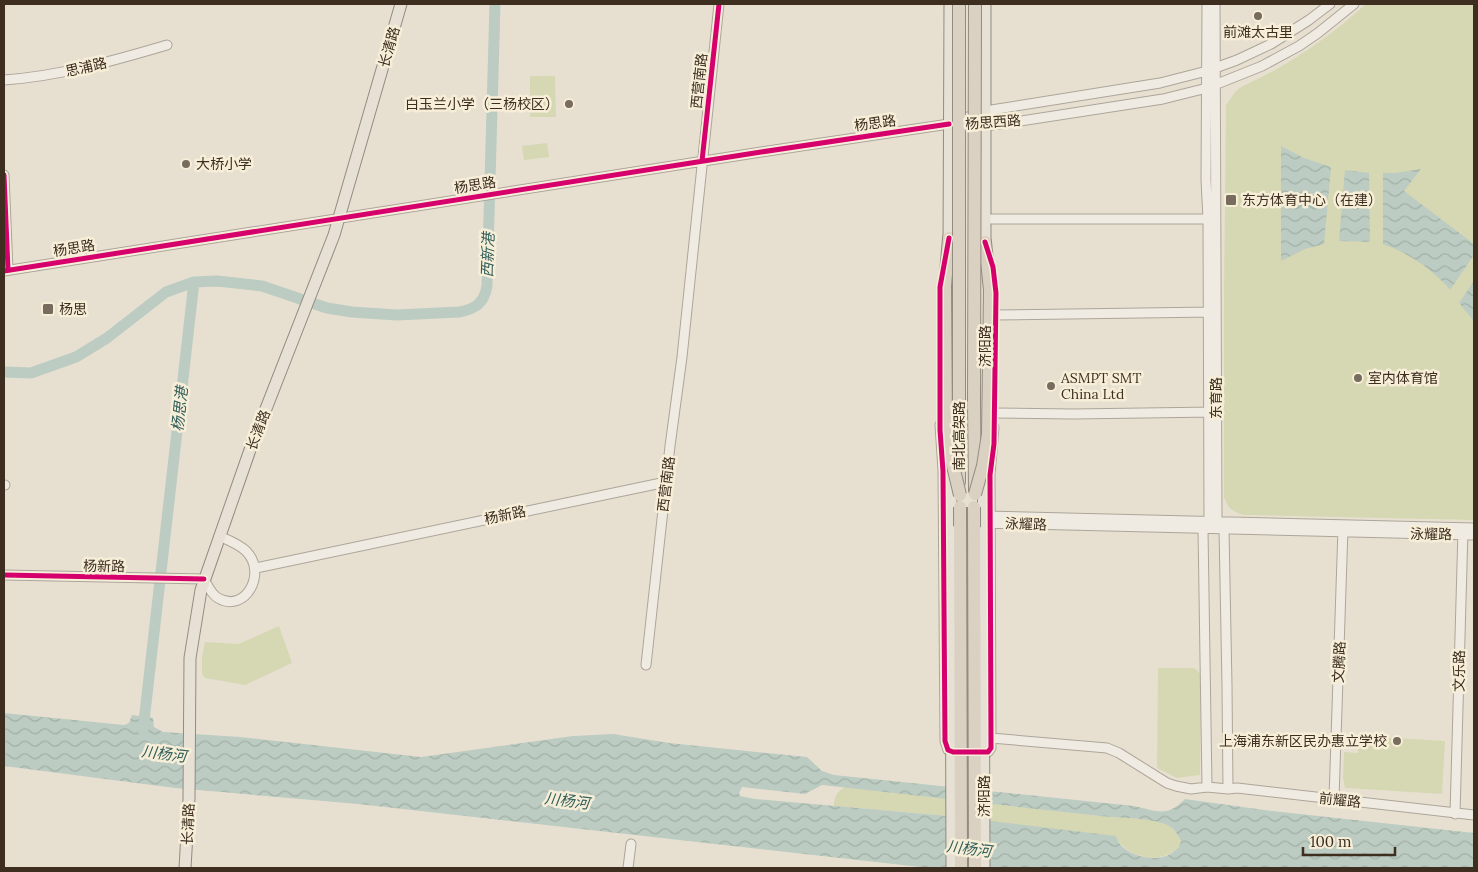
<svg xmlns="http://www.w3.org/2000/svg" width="1478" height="872" viewBox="0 0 1478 872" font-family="Lora,'Noto Sans SC',serif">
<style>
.green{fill:#d6d7b3}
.water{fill:url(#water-waves);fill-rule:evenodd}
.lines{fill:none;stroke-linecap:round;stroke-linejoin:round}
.river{stroke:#bcccc2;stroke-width:11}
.minor-casing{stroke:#ada599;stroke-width:11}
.major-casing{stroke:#928b80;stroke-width:13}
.highway-casing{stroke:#928b80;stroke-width:14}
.minor{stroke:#efebe3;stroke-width:9}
.major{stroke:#e6e1d4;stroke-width:11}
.highway{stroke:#dad1c2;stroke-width:12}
.major-bridge-casing{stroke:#928b80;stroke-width:13;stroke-linecap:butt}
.highway-bridge-casing{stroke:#928b80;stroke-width:14;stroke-linecap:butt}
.major-bridge{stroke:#e6e1d4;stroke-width:11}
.highway-bridge{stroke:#dad1c2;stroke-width:12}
.cycleway-casing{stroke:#f7eed8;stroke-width:8}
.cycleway{stroke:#d6006c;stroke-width:5}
.poi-dot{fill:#786c5e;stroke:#f7eed8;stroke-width:2}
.labels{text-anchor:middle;stroke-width:5;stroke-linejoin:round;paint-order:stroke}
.poi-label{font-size:14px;fill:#3d2e20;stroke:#f7eed8;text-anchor:start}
.street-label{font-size:14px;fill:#3d2e20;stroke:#f7eed8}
.water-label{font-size:15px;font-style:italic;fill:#2f5d5a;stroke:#f7eed8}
</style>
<defs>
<pattern id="water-waves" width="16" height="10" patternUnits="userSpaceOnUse" patternTransform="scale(1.25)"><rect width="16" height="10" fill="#bcccc2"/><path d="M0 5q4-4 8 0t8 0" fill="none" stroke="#a2b0a6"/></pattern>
</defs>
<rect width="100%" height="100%" fill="#e7e0d1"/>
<path class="green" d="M1366 4H1474V520L1244 515C1233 512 1228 509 1224 497V293L1226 105 1235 92 1241 87C1288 66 1328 38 1366 4Z
M530 76H555L556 117H530Z
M547 143 549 157 524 160 522 146Z
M279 626 292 663 245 685 205 678 202 674V657L205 642 239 644Z
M1158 668H1194L1198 671 1201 676 1200 775 1177 778 1157 768Z
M1359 736 1445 741 1442 794 1345 788 1343 778 1344 752 1358 753Z
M846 787 1109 817C1124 818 1160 818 1171 827 1176 831 1178 836 1181 841L1180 847C1159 864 1134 860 1117 840L948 816 834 806C834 796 837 791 846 787Z"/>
<path class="water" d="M1281 146 1304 158 1331 167 1324 244 1305 249 1281 261Z
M1421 169 1404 191 1474 244V255L1450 290C1431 268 1410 254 1383 244V173H1395Z
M1345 170 1369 173 1370 242 1339 241Z
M1474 281V321L1459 303Z
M4 713 124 725 129 723 132 715 153 718 154 727 163 732 240 737 421 757 573 736 613 734 669 743 807 757 822 771 834 775 1134 806C1158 811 1166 818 1185 799L1264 810 1474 833V868H929L358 804 175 788 4 766ZM822 785 1109 817C1124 818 1160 818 1172 828 1176 831 1178 836 1181 841L1179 847C1176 850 1171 854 1166 856 1151 862 1120 854 1116 836L948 816 755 799 740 796 739 793 742 787 805 794Z"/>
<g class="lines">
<path class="river" d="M4 372 31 373 76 357 107 338 166 292 194 282 217 281 262 286 327 308 352 312 397 315 459 312C476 309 484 303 487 286L495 4
M143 730 194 282"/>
<defs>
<path id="minor" d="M1215 4 1217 522 1224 529 1227 686 1228 789
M4 80C60 76 113 61 167 45
M954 122 985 111 1160 83 1207 71 1237 60 1271 44 1309 20 1330 4
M4 175 8 270
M984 219H1212
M4 271 761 152 949 124 985 126 1014 122 1163 99 1207 88 1262 66 1299 46 1318 33 1354 4
M995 315 1213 312
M994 413 1073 414 1214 412
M940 425 943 471 945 741 948 750 954 752
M4 485H5
M985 516 1474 528
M955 519 983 523 1474 535
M256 568 666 482
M4 575 204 579C208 586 211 594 218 598 245 614 268 573 246 551 239 544 228 540 219 536
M646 665 670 446 682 357 719 4
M991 738 1107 748 1119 753 1167 783 1176 786 1191 789 1207 787 1228 789 1237 788 1474 815
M979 752H988L991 748V738L990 475 994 427
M1207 787 1203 529 1209 522 1208 219 1206 180 1207 4
M1334 799 1343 528
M1455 814 1463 530
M628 868 631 844"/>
<path id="major" d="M949 247 950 4
M985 249V4
M951 468V531
M983 532 984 473
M185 868 189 799 190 658 201 590 251 447 334 235 401 4"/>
<path id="highway" d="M985 242 990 290
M945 286 949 238
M959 404V482
M974 404 975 490"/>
</defs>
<use href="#minor" class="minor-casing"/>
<use href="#major" class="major-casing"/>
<use href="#highway" class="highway-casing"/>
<use href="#minor" class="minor"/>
<use href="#major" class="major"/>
<use href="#highway" class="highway"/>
<defs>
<path id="major-bridge" d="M951 531 952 868
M983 532 984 868"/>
<path id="highway-bridge" d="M959 4V404
M945 286 946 428 948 445 960 495
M974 404 975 4
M975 494 983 466 988 434 990 290
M960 507 961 868
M974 507 975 868"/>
</defs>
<use href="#major-bridge" class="major-bridge-casing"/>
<use href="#highway-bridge" class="highway-bridge-casing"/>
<use href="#major-bridge" class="major-bridge"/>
<use href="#highway-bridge" class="highway-bridge"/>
<defs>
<path id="cycleway" d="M702 161 719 4
M4 175 8 270
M949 238 940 287V430L943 471 945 741 948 750 953 752H988L991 748 990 475 994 444 996 293 993 267 985 242
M4 271 761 152 949 124
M4 575 204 579"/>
</defs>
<use href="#cycleway" class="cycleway-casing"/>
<use href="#cycleway" class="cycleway"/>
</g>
<g class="poi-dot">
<circle cx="1258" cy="16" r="5"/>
<circle cx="569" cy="104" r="5"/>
<circle cx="186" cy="164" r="5"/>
<rect x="1225" y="194" width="12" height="12" rx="2.5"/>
<rect x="42" y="303" width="12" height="12" rx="2.5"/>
<circle cx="1358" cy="378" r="5"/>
<circle cx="1051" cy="386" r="5"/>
<circle cx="1397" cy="741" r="5"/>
</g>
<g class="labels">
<g class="poi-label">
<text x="1258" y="37" text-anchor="middle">前滩太古里</text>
<text x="559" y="109" text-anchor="end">白玉兰小学（三杨校区）</text>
<text x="196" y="169">大桥小学</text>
<text x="1242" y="205">东方体育中心（在建）</text>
<text x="59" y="314">杨思</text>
<text x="1061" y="383">ASMPT SMT<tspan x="1061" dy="16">China Ltd</tspan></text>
<text x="1368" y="383">室内体育馆</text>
<text x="1387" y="746" text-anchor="end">上海浦东新区民办惠立学校</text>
</g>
<g class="street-label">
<text transform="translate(389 47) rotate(-74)" y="5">长清路</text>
<text transform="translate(86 67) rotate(-13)" y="5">思浦路</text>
<text transform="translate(699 81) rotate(-84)" y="5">西营南路</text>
<text transform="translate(993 122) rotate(-4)" y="5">杨思西路</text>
<text transform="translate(875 123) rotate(-8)" y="5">杨思路</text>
<text transform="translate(475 185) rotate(-9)" y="5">杨思路</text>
<text transform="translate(74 248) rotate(-9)" y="5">杨思路</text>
<text transform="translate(985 346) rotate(-90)" y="5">济阳路</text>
<text transform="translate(1216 398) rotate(-90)" y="5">东育路</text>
<text transform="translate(258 430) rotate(-69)" y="5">长清路</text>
<text transform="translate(959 436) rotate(-90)" y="5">南北高架路</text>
<text transform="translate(666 484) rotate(-83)" y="5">西营南路</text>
<text transform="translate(505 515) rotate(-12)" y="5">杨新路</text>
<text transform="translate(1026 524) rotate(2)" y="5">泳耀路</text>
<text transform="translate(1431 534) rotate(1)" y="5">泳耀路</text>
<text transform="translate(104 566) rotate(1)" y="5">杨新路</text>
<text transform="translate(1339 662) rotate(-87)" y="5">文腾路</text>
<text transform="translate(1459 671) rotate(-89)" y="5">文乐路</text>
<text transform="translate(984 796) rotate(-90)" y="5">济阳路</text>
<text transform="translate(1340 800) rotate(6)" y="5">前耀路</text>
<text transform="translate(188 824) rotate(-87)" y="5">长清路</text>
</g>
<g class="water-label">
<text transform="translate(488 255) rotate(-88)" y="5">西新港</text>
<text transform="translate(180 409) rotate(-84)" y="5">杨思港</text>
<text transform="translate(164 754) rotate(7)" y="5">川杨河</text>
<text transform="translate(567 801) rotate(7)" y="5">川杨河</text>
<text transform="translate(969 849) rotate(7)" y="5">川杨河</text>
</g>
</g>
<rect width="1478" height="872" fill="none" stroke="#3d2e20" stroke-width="10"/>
<path d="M1303 847v8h92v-8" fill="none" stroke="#3d2e20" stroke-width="2.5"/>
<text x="1310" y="847" font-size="15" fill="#3d2e20" stroke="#f7eed8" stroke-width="4" paint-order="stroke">100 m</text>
</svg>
